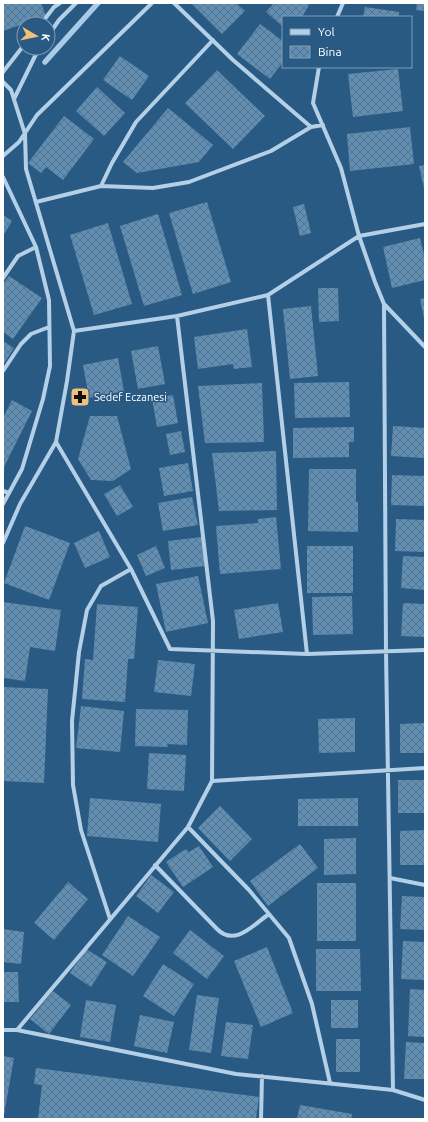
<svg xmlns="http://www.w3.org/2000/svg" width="428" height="1122" viewBox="0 0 428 1122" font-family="Ubuntu,sans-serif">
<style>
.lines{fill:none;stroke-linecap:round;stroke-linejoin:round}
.stream{stroke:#a8cce7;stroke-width:5.5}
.building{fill:url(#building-cross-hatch)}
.street{stroke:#b3d0e7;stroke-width:4}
.labels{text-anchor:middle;stroke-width:3;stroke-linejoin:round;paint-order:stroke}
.poi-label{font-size:11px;fill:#fff;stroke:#295a84;text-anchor:start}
</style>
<defs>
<pattern id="building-cross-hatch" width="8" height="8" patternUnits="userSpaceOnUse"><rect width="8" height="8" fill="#618eb3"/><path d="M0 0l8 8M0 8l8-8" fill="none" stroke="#59748a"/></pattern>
</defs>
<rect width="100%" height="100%" fill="#295a84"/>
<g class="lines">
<path class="stream" d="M45 62 98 3"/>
</g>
<path class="building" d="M3 3H41L46 16 3 31Z
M191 3H236L245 11 222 34Z
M274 3H310L302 17H283V27L266 12Z
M417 3H425V11L416 10Z
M365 7 399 12V17H363Z
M260 24 283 41V62L270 79 237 54Z
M120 56 149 76 132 100 103 80Z
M398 69 403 111 353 117 348 74Z
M217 70 265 116 233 149 185 103Z
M97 87 125 113 104 136 76 111Z
M168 108 213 145 199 162 137 173 123 162Z
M64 116 94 139 63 180 46 167 41 173 28 163Z
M410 127 414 164 350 171 347 134Z
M425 165V188H424L419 166Z
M207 202 231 282 193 294 169 213Z
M304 204 311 233 300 236 293 207Z
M158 214 182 295 144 306 120 226Z
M3 215 12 221 3 236Z
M108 223 132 304 94 315 70 235Z
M420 238 425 259V280L392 288 383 247Z
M9 276 42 298 13 339 3 332V284Z
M318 288H338L339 321 319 322Z
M425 298V318H424L420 299Z
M311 306 318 376 290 379 283 309Z
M247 329 252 367 234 369 233 364 198 369 194 337Z
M3 341 14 348 3 365Z
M158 346 165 384 138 389 131 351Z
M118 358 124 391 89 398 83 365Z
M349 382 350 417 295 418 294 383Z
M262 383 264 442 205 443 198 386Z
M173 395 178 423 157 427 152 399Z
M12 400 32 411 3 469V418Z
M90 416H117L131 469 113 481 91 480 78 459Z
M393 426 425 428V458L391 456Z
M354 427V442H349V457L293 458V428Z
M181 431 185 452 170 455 166 434Z
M276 451 277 510 219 511 212 453Z
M188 463 193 491 164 496 159 468Z
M309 469H356V502H358V532L308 531Z
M392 475 425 476V506L391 505Z
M120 485 133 507 117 516 104 494Z
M192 497 198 525 163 531 158 503Z
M276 517 281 569 220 574 216 526 258 523V519Z
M396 519 425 520V552L395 551Z
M25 526 70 543 49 600 4 583Z
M99 531 110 557 85 568 74 543Z
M202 537 205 566 171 570 168 541Z
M156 546 165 568 146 576 137 555Z
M307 546H353V593H307Z
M403 556 425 557V590L401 588Z
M198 576 208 623 166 632 156 584Z
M352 596 353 634 313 635 312 597Z
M3 602 61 610 55 651 30 647 25 681 3 678Z
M278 603 283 632 239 639 234 610Z
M403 603 425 604V637L401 636Z
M97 604 138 607 134 659H128L125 702 82 699 85 659 93 660Z
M158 660 195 664 191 696 154 692Z
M3 687 48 689 44 783 3 781Z
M81 706 124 711 120 752 76 748Z
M136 709 188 710 187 745 167 744 168 747 135 746Z
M355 718V752L319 753 318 719Z
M425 723V753H400V724Z
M149 753 186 755 184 791 147 789Z
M398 780H425V813H398Z
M90 798 161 804 158 842 87 836Z
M358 798V826H298V799Z
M220 806 252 839 230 861 198 828Z
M425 830V865H400V831Z
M356 838V874L324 875V839Z
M300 844 318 868 268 906 250 881Z
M199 846 213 867 183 887 166 862 186 849 189 852Z
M151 875 174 892 158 913 136 896Z
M68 882 88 899 54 940 34 923Z
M317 883H356V941H317Z
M402 896 425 897V930L400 929Z
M128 916 160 937 133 976 102 955Z
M3 929 24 932 21 964 3 962Z
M190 930 224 956 207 979 173 953Z
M403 941 425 942V980L401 979Z
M267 947 293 1013 261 1027 234 961Z
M86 949 107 962 91 987 70 973Z
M316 949H360L361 991H316Z
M163 964 194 984 174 1016 143 996Z
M3 972H18L19 1002H3Z
M410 989 425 990 424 1037 408 1036Z
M53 991 71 1005 49 1034 30 1019Z
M197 995 219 998 211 1053 189 1050Z
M86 1000 116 1005 110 1042 80 1037Z
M331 1000H358V1028H331Z
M140 1015 174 1022 167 1053 134 1046Z
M226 1022 253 1025 248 1059 221 1056Z
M336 1039H360V1072H336Z
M406 1042 425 1043V1079H404Z
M3 1056 14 1058 4 1115H3Z
M36 1068 259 1097 256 1119H38L42 1085 34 1084Z
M300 1105 352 1114 351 1119H297Z"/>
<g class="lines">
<path class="street" d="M174 3 233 60 311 127 323 125
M337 17 343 3
M41 24 54 7 60 3
M48 36 59 20 76 3
M319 67 313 103 341 168 359 236 375 282 384 304 425 347
M3 72 24 45
M3 82 11 90 25 134 26 169 74 331 67 381 56 442 20 504 3 543
M14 99 39 48
M3 156 19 142 37 115 152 3
M3 177 36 247 49 300 50 366 43 399 22 469 3 504
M101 186 153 188 189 182 271 151 311 127
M36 202 101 186 112 163 136 122 213 40
M3 278 18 256 36 247
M268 295 307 654
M384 304 386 652 393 1090
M177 316 213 621 212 781
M74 331 177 316 268 295 359 236 425 224
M3 371 21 344 31 334 49 327
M56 442 131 569 170 649 307 654 425 650
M3 491 9 493
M188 827 249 890 289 938 312 1004 330 1083
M155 865 217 929C235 947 253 925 269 914
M390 878 425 885
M110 919 81 830 73 785 72 721 79 652 87 610 101 586 131 569
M3 1030H17L236 1074 393 1090 425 1100
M17 1030 188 827 212 781 425 768
M261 1119 262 1076"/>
</g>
<defs>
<symbol id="pharmacy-square" viewBox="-11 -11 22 22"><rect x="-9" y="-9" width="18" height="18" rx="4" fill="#eec07a" stroke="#295a84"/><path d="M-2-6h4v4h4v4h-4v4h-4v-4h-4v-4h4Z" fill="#111"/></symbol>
</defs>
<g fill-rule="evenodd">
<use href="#pharmacy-square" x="69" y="386" width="22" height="22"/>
</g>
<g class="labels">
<g class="poi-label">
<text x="94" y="401">Sedef Eczanesi</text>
</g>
</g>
<rect width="428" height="1122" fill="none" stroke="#ffffff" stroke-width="8"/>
<rect x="282" y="16" width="130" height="52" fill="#295a84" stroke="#7f9cb5"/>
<rect x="290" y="29" width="20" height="6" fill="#b3d0e7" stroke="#7f9cb5"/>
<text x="318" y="36" font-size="12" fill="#ffffff">Yol</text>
<rect x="290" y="46" width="20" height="12" fill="url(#building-cross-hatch)" stroke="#7f9cb5"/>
<text x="318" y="56" font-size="12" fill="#ffffff">Bina</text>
<g transform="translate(36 36) rotate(99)"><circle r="19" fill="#295a84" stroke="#7f9cb5"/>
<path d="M0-3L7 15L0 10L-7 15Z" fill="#eec07a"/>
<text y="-6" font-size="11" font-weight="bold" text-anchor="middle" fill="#ffffff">K</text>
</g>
</svg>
